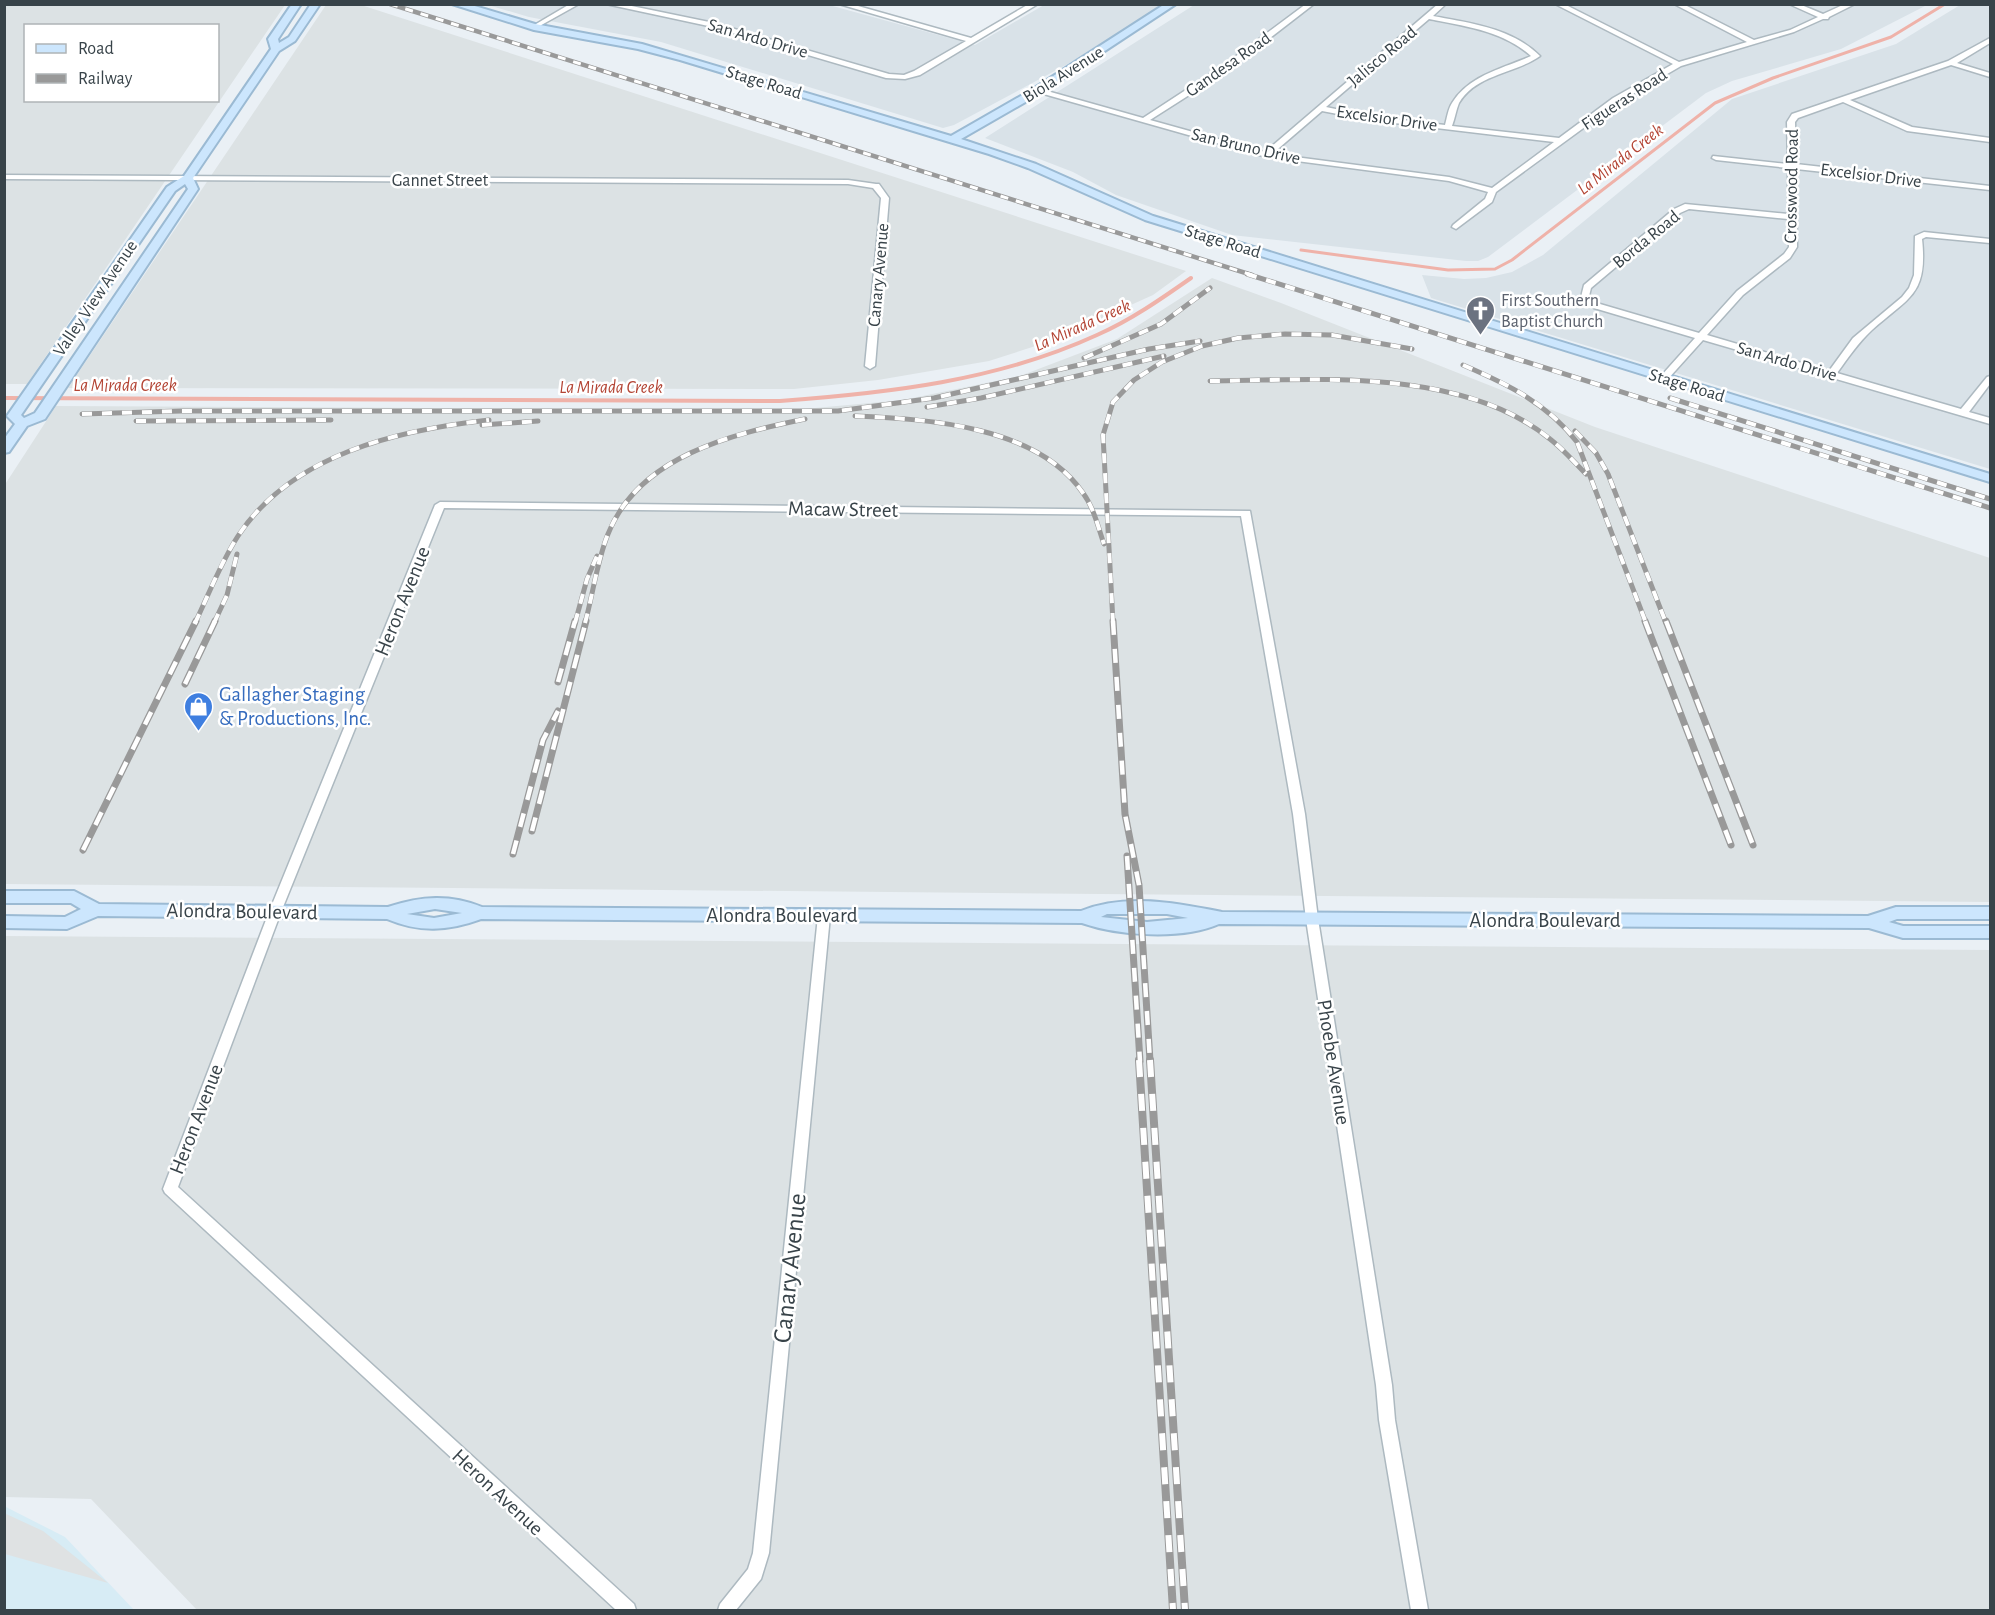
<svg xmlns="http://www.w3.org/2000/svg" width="1995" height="1615" viewBox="0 0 1995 1615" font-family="'Alegreya Sans',sans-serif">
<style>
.residential{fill:#d9e2e8}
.commercial{fill:#d7ecf5}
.industrial{fill:#dce2e4;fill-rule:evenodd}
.parking{fill:#dfe2e3}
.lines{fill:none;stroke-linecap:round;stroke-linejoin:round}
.stream-far1{stroke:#efb2a9;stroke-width:3}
.stream{stroke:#efb2a9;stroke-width:4}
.street-casing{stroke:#adb9c0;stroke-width:3}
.secondary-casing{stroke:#9bbad3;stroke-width:4}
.street{fill:#fff;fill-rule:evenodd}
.secondary{fill:#cce6fd;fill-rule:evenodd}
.rail-far3-casing{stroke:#999;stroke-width:4.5}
.rail-far2-casing{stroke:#999;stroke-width:5}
.rail-far1-casing{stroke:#999;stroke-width:7}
.rail-casing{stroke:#999;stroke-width:8}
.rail-far3{stroke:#fff;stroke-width:3;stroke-dasharray:8;stroke-linecap:butt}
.rail-far2{stroke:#fff;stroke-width:4;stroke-dasharray:10;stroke-linecap:butt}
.rail-far1{stroke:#fff;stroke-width:4.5;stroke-dasharray:14;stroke-linecap:butt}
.rail{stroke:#fff;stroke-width:6;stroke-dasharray:17;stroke-linecap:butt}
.labels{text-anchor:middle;stroke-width:5;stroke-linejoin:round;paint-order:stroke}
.far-street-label{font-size:18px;fill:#384349;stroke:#fff}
.far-water-label{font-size:18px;font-style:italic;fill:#b34434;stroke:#fff}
.far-worship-label{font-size:18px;fill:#5b616d;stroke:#fff;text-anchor:start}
.street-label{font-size:21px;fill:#384349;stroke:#fff}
.shop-label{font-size:21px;fill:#366cbe;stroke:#fff;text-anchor:start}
.near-street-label{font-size:26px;fill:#384349;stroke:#fff}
</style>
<rect width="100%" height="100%" fill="#eaf0f5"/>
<path class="residential" d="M488 5H829L975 45 1044 5H1160L1116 38 954 125 943 128 661 42 529 17Z
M1194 5H1927L1841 49 1732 81 1706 93 1488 257 1478 261H1466L1232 235 1116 195 1073 172 985 138Z
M1960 5H1990V469L1431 298 1422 275 1464 279 1486 278 1512 272 1543 255 1732 99 1896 44Z"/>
<path class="commercial" d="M4 1506 65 1537 134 1610H5Z"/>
<path class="industrial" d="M5 5H285L27 384H5ZM26 26H218V100H26Z
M326 5H361L1186 271 1153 295 1051 341 989 361 878 380 794 389 68 388Z
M1212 278 1281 303 1595 427 1990 558V902L5 884 4 486 56 406 793 410 903 400 1020 376 1117 339Z
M5 936 1990 950V1610H197L91 1499 5 1497Z"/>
<path class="parking" d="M4 1513 43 1531 108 1583 5 1554Z"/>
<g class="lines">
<path class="stream-far1" d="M1301 250 1448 270 1495 269 1512 260 1715 103 1773 78 1891 37 1945 4"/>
<path class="stream" d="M4 398 780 401C888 393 997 381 1097 335 1131 320 1161 299 1191 278"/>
<defs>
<path id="street" d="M570 4H579L536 28 531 27Z
M606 4H622L714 23 889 74 904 75 914 71 966 41 839 4H851L971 38 1029 4H1038L920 75 905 79 886 78 713 27Z
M1306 4H1314L1230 69 1150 120 1265 152 1438 4H1446L1433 16C1470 23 1512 28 1540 56 1515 74 1476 74 1459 103 1456 110 1455 118 1452 126L1559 138 1613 98 1673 64 1555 4H1564L1679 62 1747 42 1674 4H1683L1754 40 1790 30 1818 17 1789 4H1799L1823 14 1845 4H1855L1829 17 1828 19H1823L1794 32 1681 66 1619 102 1496 192 1492 202 1456 229 1452 227 1453 225 1485 199 1488 192 1449 181 1266 157 1033 91 1040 89 1143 118 1224 65ZM1429 19C1465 26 1503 31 1531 56 1504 68 1469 75 1452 103 1448 109 1447 118 1445 125L1369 116 1326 107ZM1322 111 1369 120 1554 142 1492 188 1449 177 1272 154Z
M1990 38V43L1957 63 1990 73V77L1951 65 1850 100 1912 127 1990 138V142L1907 131 1843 102 1798 118 1795 122 1796 164 1990 186V190L1796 169 1797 247 1790 258 1743 295 1707 335 1829 371 1853 338 1902 297 1909 288 1914 275 1915 236 1924 232 1990 239V243L1926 237 1922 239C1928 295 1909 297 1872 330 1858 343 1848 358 1837 373L1961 409 1987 377 1990 376V384L1969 412 1990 418V424L1703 340 1667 380H1661V376L1695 338 1594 308 1581 297 1584 285 1674 209 1685 204 1788 214V168L1716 160 1712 158 1713 156 1788 164 1787 122 1792 114 1948 61ZM1689 209 1788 219 1789 247 1784 254 1737 291 1699 333 1600 304 1589 296 1591 288 1680 213Z
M4 175 848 180 876 184H879L889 198 875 366 870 369 865 366 881 198 873 188 848 184 4 179Z
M440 502 1250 511 1305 814 1318 919 1392 1385 1395 1420 1428 1610H1411L1379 1420 1376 1385 1306 919 1293 814 1241 516 444 508 281 912 178 1187 634 1604 636 1610H616L165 1193 163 1189 269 912 435 505Z
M824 912 828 913 830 916 769 1553 761 1579 736 1610H718L720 1604 748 1569 753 1553 818 916 820 913Z"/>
<path id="secondary" d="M292 4H301L278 39 279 43 289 37 311 4H320L295 41 279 51 193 178 198 189 45 419 27 426 9 452 4 453V439L15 424 7 416 167 187 184 176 271 49 268 39ZM185 184 188 189 35 413 24 418 21 415 175 191Z
M452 4H468L535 24 642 44 951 136 1033 89 1165 4H1176L1041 93 961 139 1036 164 1153 216 1990 474V482L1145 220 1028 168 989 154 680 60 638 49 534 30Z
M4 891H74L99 904 388 907C421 896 450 894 482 907L1081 911C1126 893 1176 903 1222 912L1868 916 1896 907H1990V919H1897L1889 922 1903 926H1990V938H1903L1869 928 1219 924C1183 940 1119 936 1082 923L481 919C448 931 420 933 387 919L98 916 67 929 4 928V916L65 917 81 909 71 903H4ZM435 909 462 913 434 918 407 914ZM1107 914H1167L1188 918 1147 922 1101 917Z"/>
</defs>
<use href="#street" class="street-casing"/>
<use href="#secondary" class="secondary-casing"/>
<use href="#street" class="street"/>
<use href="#secondary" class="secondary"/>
<defs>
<path id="rail-far3" d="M390 4 1252 275"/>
<path id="rail-far2" d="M1247 274 1990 508
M1084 358 1161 324 1210 288
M1463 365C1507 384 1547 403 1577 442L1646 623
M1210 381C1317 380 1462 367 1550 439 1563 449 1574 462 1586 474
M1670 398 1990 499
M927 407 981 398 1164 356
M82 414 181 411H838L934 398 1149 349 1200 341
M855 416C929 419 1037 426 1083 493 1094 508 1098 527 1104 544
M136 421 331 420
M482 425 538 421
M1575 431 1596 453 1608 474 1666 623
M195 623C209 594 221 562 238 536 292 454 398 430 489 420
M214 623 227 595 237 554
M575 623 587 579 597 556
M585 623C593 594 597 561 608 534 639 456 732 434 805 419
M1113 623 1103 435 1113 402 1134 380 1162 362 1202 346 1238 338 1285 334 1332 335 1412 349"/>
<path id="rail-far1" d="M1113 621 1125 814 1139 885 1150 1061
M1645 621 1731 845
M1666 621 1753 845
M558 682 575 621
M185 684 215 621
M532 831 586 621
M83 850 196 621
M513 854 543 740 558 711
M1127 856 1140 1061"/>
<path id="rail" d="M1139 1060 1173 1610
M1150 1060 1185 1610"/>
</defs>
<use href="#rail-far3" class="rail-far3-casing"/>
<use href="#rail-far2" class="rail-far2-casing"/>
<use href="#rail-far1" class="rail-far1-casing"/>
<use href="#rail" class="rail-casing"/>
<use href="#rail-far3" class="rail-far3"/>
<use href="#rail-far2" class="rail-far2"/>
<use href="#rail-far1" class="rail-far1"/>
<use href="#rail" class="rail"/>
</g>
<defs>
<symbol id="church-pin" viewBox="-11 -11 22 30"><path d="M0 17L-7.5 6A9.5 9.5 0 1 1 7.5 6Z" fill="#6b7280" stroke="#fff"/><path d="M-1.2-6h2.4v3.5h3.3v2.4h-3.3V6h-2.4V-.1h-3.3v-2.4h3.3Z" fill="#fff"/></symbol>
<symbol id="shop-pin" viewBox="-11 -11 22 30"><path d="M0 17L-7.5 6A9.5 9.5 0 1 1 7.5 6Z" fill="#3f7fe0" stroke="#fff"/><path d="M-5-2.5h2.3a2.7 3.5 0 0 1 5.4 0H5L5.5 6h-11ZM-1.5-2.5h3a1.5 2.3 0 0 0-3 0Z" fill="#fff"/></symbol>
</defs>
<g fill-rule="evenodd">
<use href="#church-pin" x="1464" y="294" width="33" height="45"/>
<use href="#shop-pin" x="182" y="690" width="33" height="45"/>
</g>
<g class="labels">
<g class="far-street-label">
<text transform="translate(758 38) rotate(16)" y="6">San Ardo Drive</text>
<text transform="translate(1382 56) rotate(-40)" y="6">Jalisco Road</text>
<text transform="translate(1228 64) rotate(-35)" y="6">Gandesa Road</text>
<text transform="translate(1063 74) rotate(-32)" y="6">Biola Avenue</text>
<text transform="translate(764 82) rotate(17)" y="6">Stage Road</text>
<text transform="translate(1624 99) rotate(-33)" y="6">Figueras Road</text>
<text transform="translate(1387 118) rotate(8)" y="6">Excelsior Drive</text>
<text transform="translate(1246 146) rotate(13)" y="6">San Bruno Drive</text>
<text transform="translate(1871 175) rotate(7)" y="6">Excelsior Drive</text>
<text x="440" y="186">Gannet Street</text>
<text transform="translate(1791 186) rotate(-89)" y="6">Crosswood Road</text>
<text transform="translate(1646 239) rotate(-39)" y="6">Borda Road</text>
<text transform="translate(1223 241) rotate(17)" y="6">Stage Road</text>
<text transform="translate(878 275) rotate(-85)" y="6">Canary Avenue</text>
<text transform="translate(95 298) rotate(-56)" y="6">Valley View Avenue</text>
<text transform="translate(1787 361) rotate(16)" y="6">San Ardo Drive</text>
<text transform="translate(1687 385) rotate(17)" y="6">Stage Road</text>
</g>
<g class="far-water-label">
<text transform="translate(1620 159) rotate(-38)" y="6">La Mirada Creek</text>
<text transform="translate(1082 325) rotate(-24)" y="6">La Mirada Creek</text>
<text x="125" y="391">La Mirada Creek</text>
<text x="611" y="393">La Mirada Creek</text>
</g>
<g class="far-worship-label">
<text x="1501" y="306">First Southern<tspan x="1501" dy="21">Baptist Church</tspan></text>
</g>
<g class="street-label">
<text transform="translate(843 509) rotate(1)" y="7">Macaw Street</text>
<text transform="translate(402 601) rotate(-68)" y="7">Heron Avenue</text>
<text transform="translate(242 911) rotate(1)" y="7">Alondra Boulevard</text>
<text x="782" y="922">Alondra Boulevard</text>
<text x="1545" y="927">Alondra Boulevard</text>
<text transform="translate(1334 1062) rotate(81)" y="7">Phoebe Avenue</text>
<text transform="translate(196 1119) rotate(-69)" y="7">Heron Avenue</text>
<text transform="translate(498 1492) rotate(43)" y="7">Heron Avenue</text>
</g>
<g class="shop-label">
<text x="219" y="701">Gallagher Staging<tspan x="219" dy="24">&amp; Productions, Inc.</tspan></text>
</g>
<g class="near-street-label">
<text transform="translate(789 1268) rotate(-84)" y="9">Canary Avenue</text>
</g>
</g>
<rect width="1995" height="1615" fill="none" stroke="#384349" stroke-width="12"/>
<rect x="24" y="24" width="195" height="78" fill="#ffffff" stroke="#afb4b6" stroke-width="1.5"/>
<rect x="36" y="44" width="30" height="9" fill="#cce6fd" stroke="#afb4b6" stroke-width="1.5"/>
<text x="78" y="54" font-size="18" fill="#384349">Road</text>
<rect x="36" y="74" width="30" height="9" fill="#999999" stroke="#afb4b6" stroke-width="1.5"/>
<text x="78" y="84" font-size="18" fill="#384349">Railway</text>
</svg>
